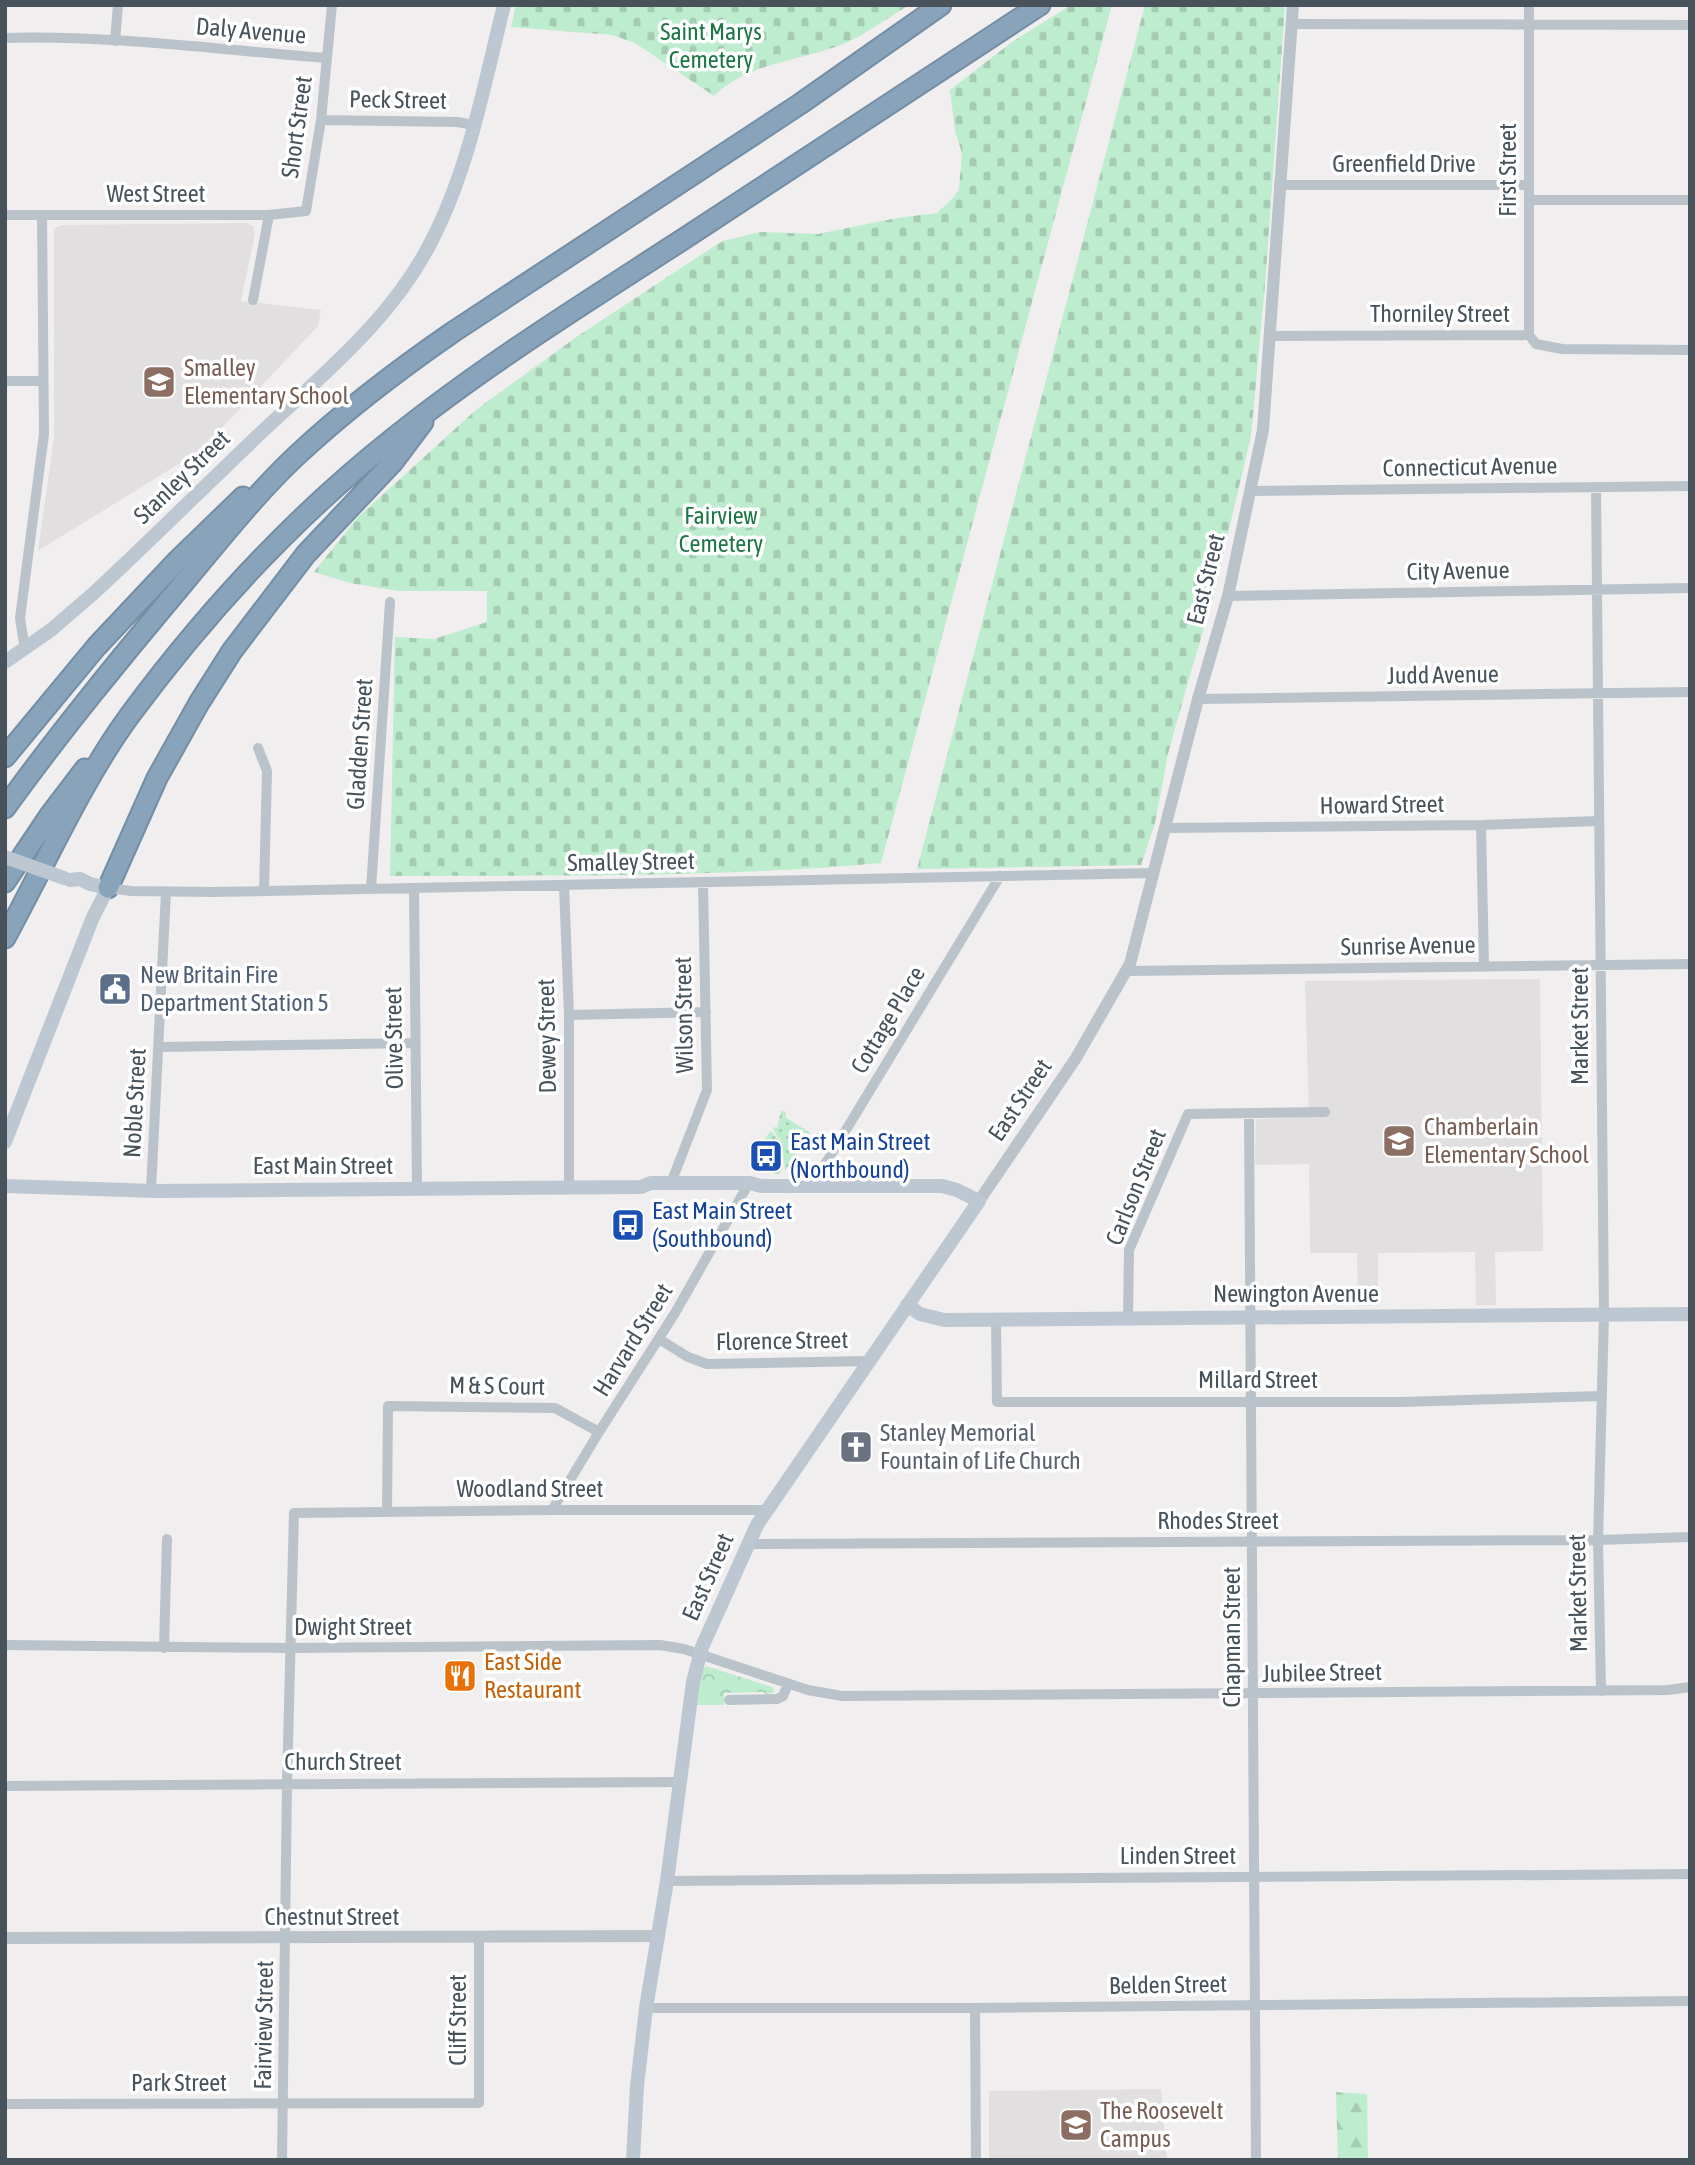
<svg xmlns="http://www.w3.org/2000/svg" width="1695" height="2165" viewBox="0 0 1695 2165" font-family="'Asap Condensed',sans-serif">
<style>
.education{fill:#e1dfdf}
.grass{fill:url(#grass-dots)}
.forest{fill:url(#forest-firs)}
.cemetery{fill:url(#cemetery-stones)}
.park{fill:url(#park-crowns)}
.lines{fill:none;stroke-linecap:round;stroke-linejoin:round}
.motorway-casing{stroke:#748ea6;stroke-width:23}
.minor{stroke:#bac3ca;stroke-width:10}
.tertiary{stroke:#bac3ca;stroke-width:12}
.secondary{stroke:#bdc7d1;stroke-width:14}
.motorway{stroke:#88a3ba;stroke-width:19}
.secondary-bridge{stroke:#bdc7d1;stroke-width:14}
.labels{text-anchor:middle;stroke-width:7;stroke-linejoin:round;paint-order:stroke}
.street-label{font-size:24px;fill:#47525a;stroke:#fff}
.park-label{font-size:24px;fill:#1c7745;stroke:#fff}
.education-label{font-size:24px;fill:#785e54;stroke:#fff;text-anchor:start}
.service-label{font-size:24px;fill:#4e5e75;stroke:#fff;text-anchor:start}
.transit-label{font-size:24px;fill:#164399;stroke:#fff;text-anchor:start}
.worship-label{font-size:24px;fill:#5b616d;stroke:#fff;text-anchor:start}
.food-label{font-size:24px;fill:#c56008;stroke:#fff;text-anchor:start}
</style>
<defs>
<pattern id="grass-dots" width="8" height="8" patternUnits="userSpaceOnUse" patternTransform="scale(1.75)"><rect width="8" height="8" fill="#beecce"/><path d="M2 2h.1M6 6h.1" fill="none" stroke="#a5ccb3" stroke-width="1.8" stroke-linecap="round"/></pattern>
<pattern id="forest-firs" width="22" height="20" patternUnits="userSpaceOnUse" patternTransform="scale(1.75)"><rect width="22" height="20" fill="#beecce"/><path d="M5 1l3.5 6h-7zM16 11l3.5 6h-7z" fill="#a5ccb3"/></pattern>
<pattern id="cemetery-stones" width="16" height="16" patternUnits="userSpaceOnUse" patternTransform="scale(1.75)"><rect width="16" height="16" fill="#beecce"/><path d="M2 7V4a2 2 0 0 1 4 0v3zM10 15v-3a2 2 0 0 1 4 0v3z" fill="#a5ccb3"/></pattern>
<pattern id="park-crowns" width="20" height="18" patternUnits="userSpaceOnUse" patternTransform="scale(1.75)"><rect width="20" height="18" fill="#beecce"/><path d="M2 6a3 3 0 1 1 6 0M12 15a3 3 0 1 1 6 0" fill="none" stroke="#a5ccb3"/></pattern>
</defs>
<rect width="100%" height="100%" fill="#f0eeee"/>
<path class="education" d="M246 223 253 226 255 234 241 301 321 310 318 326 201 450 38 551 54 437V229L61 225Z
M1540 979 1543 1251 1495 1252 1496 1305H1476L1475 1252 1378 1253V1306H1358L1357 1253H1310L1309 1164 1255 1165 1256 1119 1309 1117 1305 981Z
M1161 2089 1167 2160H989V2091Z"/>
<path class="grass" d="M781 1111 786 1112 785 1117 809 1132 810 1135 785 1171 782 1144 773 1129 774 1127 777 1128Z
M771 1131C783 1143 784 1159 779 1175L765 1170 763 1153 759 1146Z"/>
<path class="forest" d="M1336 2092 1367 2094 1368 2160H1338Z"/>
<path class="cemetery" d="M516 5H909C889 17 869 32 848 42 805 61 749 61 714 96L635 43 612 35 511 27Z
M1071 5H1112L881 863C720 878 552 875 390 876L395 637 434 639 487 622V591H399L350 583 314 572 358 517 477 409 578 336 702 254 723 241 760 232 818 234 897 218 937 213 954 197 959 189 962 153 955 131 950 90 1012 42Z
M1145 5H1285L1265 285 1251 436 1212 601 1188 682 1168 754 1155 823 1141 865 917 869Z"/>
<path class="park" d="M706 1666 772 1687 775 1692 767 1694 762 1692 724 1693V1705H697L701 1672Z"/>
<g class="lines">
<defs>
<path id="motorway" d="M5 757 97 646 178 560 243 497
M5 808C62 729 124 654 186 580 221 538 256 494 295 457 344 411 398 370 453 332L800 104 941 5
M5 882 50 815 85 769
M108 888 157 778 199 703 232 651 306 554 393 462 423 422
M5 938C45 865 81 782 130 715 207 611 294 517 395 437 486 364 585 303 682 240 802 161 921 83 1040 5"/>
</defs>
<use href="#motorway" class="motorway-casing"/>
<path class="minor" d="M1529 5V335
M1291 24 1690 25
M5 38C112 35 220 50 327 58
M115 41 118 5
M321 120 457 122 474 125
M1279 185H1529
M1529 200H1690
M5 215H269L306 211 321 120 332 5
M253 300 269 215
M1529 335 1536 344 1562 349 1690 350
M1269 336 1529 335
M5 381H43
M1596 487 1604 1314 1598 1540 1601 1691
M1250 491 1690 486
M1228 596 1690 588
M25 650 20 618 44 434 42 215
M1198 699 1690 692
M258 748 267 771 264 891
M1481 825 1484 966
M1165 828 1481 825 1599 821
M564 885 569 1015V1187
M108 888 131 891 213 892 1154 873
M414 888 417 1188
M371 889 390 602
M1127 971 1690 964
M569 1015 706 1012
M160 1047 415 1043
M1249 1114 1256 2160
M671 1183 707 1090 703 882
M812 1186 1000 876
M151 1190 166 892
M1128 1318 1129 1250 1188 1114 1325 1112
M996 1320 997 1402H1401L1602 1396
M659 1339 688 1357 707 1364 869 1361
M552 1510 599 1432 675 1313 745 1190
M387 1512 388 1406 555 1408 599 1432
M747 1544 1598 1540 1690 1537
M5 1645 291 1648 660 1645 684 1649 808 1690 842 1696 1668 1690 1690 1687
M164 1648 167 1539
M729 1700 777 1699 783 1696 788 1684
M5 1786 680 1782
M667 1881 1690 1874
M646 2008H975L1690 2001
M975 2008 976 2160
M5 2104 479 2103V1937
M282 2160 287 1783 294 1513 552 1510H767"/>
<path class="tertiary" d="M979 1201 1076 1058 1130 964 1198 699 1228 596 1263 430 1293 5
M5 1938 659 1936"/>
<path class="secondary" d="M5 662 51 630 95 592C153 538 209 482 267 427 327 371 393 317 431 242 469 169 484 85 504 5
M5 1142 93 917 108 888 90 884 80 879 70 880
M5 1186 156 1191 641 1187 651 1183H750L761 1186H942L957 1190 979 1201 757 1525 702 1647 693 1682 667 1881 646 2008 637 2086 633 2160
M907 1305 920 1314 944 1320 1690 1314"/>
<use href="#motorway" class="motorway"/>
<path class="secondary-bridge" d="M5 857 64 878"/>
</g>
<defs>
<symbol id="school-square" viewBox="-11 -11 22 22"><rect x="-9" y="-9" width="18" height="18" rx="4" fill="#8d6e63" stroke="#fff"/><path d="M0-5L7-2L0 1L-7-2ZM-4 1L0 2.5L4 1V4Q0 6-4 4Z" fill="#fff"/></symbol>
<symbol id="civic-square" viewBox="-11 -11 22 22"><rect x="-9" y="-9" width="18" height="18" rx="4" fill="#5c6f8a" stroke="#fff"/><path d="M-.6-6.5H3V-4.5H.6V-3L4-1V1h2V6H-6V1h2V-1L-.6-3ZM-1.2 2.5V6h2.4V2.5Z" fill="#fff"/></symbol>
<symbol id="bus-square" viewBox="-11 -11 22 22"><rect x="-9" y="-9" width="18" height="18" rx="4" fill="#1a4fb4" stroke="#fff"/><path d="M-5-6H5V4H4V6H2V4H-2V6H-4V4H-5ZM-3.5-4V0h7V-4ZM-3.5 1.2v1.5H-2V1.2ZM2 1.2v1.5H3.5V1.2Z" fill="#fff"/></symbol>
<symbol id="church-square" viewBox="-11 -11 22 22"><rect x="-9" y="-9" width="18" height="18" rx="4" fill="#6b7280" stroke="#fff"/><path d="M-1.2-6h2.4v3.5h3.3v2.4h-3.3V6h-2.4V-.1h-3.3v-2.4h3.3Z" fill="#fff"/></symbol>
<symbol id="restaurant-square" viewBox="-11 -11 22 22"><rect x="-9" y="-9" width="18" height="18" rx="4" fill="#e8710a" stroke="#fff"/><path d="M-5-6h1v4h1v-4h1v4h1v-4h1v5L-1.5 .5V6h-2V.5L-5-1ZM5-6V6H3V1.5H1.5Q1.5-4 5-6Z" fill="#fff"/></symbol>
</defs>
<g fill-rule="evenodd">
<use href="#school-square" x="140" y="363" width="38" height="38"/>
<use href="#civic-square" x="96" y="970" width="38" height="38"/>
<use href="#school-square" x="1380" y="1122" width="38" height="38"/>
<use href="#bus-square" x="747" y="1137" width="38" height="38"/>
<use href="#bus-square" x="609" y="1206" width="38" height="38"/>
<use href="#church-square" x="837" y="1428" width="38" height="38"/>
<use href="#restaurant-square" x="441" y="1657" width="38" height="38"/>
<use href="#school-square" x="1057" y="2106" width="38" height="38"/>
</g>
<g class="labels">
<g class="street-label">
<text transform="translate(251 31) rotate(5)" y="8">Daly Avenue</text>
<text transform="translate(398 100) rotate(1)" y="8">Peck Street</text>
<text transform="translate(297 127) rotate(-82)" y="8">Short Street</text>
<text x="1404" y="172">Greenfield Drive</text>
<text transform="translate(1508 170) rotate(-90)" y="8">First Street</text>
<text x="156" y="202">West Street</text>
<text x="1440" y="322">Thorniley Street</text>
<text transform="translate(1470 467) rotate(-1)" y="8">Connecticut Avenue</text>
<text transform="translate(182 477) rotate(-44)" y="8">Stanley Street</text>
<text transform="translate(1458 571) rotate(-1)" y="8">City Avenue</text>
<text transform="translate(1206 579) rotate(-76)" y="8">East Street</text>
<text transform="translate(1443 675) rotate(-1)" y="8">Judd Avenue</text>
<text transform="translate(360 744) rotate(-86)" y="8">Gladden Street</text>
<text transform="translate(1382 805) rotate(-1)" y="8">Howard Street</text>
<text transform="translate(631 862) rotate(-1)" y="8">Smalley Street</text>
<text transform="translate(1408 946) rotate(-1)" y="8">Sunrise Avenue</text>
<text transform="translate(684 1015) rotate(-91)" y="8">Wilson Street</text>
<text transform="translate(888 1020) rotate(-59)" y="8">Cottage Place</text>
<text transform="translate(1580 1026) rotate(-90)" y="8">Market Street</text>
<text transform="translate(547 1036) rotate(-91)" y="8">Dewey Street</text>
<text transform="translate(394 1038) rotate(-91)" y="8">Olive Street</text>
<text transform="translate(1020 1100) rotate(-56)" y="8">East Street</text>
<text transform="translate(135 1103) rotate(-87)" y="8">Noble Street</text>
<text x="323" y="1174">East Main Street</text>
<text transform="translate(1136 1187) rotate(-68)" y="8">Carlson Street</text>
<text x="1296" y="1302">Newington Avenue</text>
<text transform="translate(633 1340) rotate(-58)" y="8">Harvard Street</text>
<text transform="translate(782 1341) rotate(-1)" y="8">Florence Street</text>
<text x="1258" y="1388">Millard Street</text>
<text transform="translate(497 1386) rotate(1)" y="8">M &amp; S Court</text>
<text x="530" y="1497">Woodland Street</text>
<text x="1218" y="1529">Rhodes Street</text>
<text transform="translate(708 1577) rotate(-66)" y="8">East Street</text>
<text transform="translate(1578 1593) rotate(-91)" y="8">Market Street</text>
<text x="353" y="1635">Dwight Street</text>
<text transform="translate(1232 1637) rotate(-90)" y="8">Chapman Street</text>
<text transform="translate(1322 1673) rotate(-1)" y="8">Jubilee Street</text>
<text x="343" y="1770">Church Street</text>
<text x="1178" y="1864">Linden Street</text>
<text x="332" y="1925">Chestnut Street</text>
<text transform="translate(1168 1985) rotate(-1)" y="8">Belden Street</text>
<text transform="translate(458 2020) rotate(-90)" y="8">Cliff Street</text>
<text transform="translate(264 2025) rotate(-89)" y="8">Fairview Street</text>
<text x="179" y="2091">Park Street</text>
</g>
<g class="park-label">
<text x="711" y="40">Saint Marys<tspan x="711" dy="28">Cemetery</tspan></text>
<text x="721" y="524">Fairview<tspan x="721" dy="28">Cemetery</tspan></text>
</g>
<g class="education-label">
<text x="184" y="376">Smalley<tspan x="184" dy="28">Elementary School</tspan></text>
<text x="1424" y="1135">Chamberlain<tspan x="1424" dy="28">Elementary School</tspan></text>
<text x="1100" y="2119">The Roosevelt<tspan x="1100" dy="28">Campus</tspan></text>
</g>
<g class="service-label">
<text x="140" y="983">New Britain Fire<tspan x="140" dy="28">Department Station 5</tspan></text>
</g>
<g class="transit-label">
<text x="790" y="1150">East Main Street<tspan x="790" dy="28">(Northbound)</tspan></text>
<text x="652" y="1219">East Main Street<tspan x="652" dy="28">(Southbound)</tspan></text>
</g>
<g class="worship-label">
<text x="880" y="1441">Stanley Memorial<tspan x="880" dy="28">Fountain of Life Church</tspan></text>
</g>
<g class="food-label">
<text x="484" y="1670">East Side<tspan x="484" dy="28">Restaurant</tspan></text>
</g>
</g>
<rect width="1695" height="2165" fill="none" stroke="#47525a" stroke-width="14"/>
</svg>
